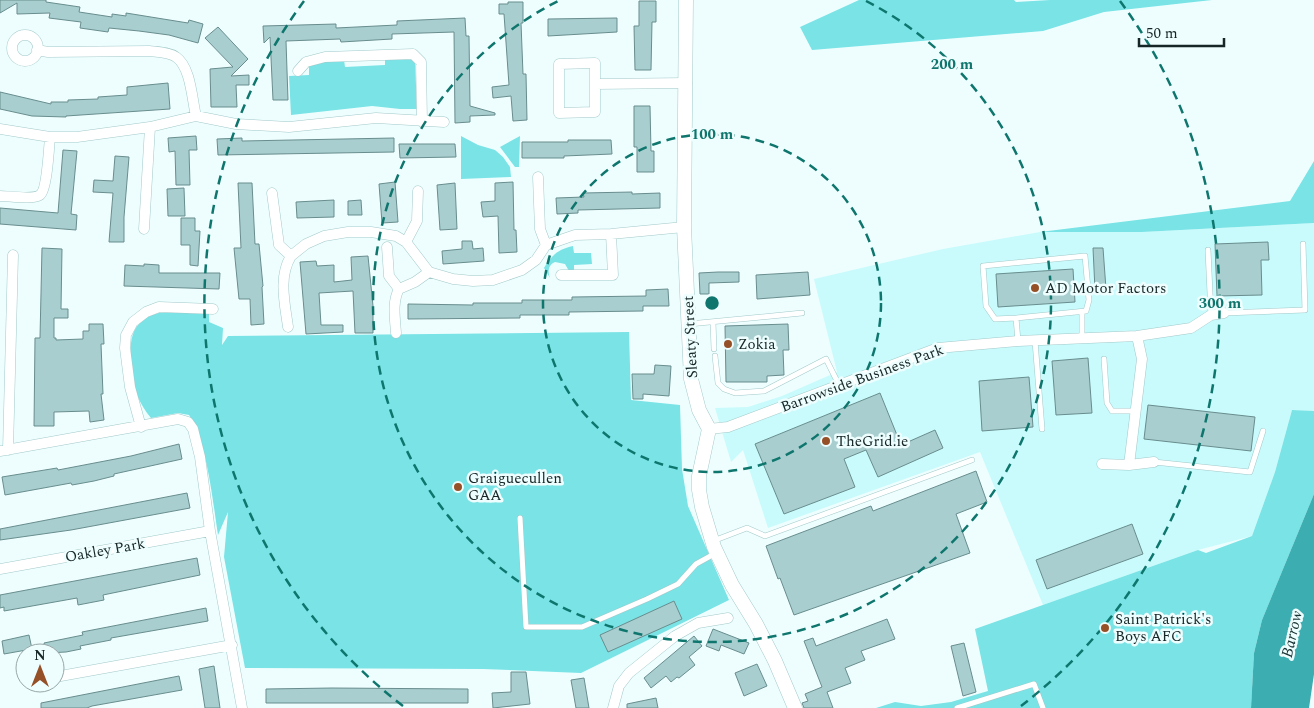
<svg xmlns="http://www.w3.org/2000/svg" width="1314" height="708" viewBox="0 0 1314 708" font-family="Spectral,serif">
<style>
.built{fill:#c9fbfc}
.green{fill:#79e3e6}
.water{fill:#3cadb1}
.building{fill:#a8cecf;stroke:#698d8e}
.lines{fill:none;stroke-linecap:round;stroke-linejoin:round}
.lane-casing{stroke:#a3c9ca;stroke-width:6}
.street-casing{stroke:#a3c9ca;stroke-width:11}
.secondary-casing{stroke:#a3c9ca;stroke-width:15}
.lane{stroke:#fff;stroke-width:5}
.street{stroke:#fff;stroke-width:10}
.secondary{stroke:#fff;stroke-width:14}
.ring{fill:none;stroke:#0f766e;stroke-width:2.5;stroke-dasharray:9 6}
.poi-dot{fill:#965028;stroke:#eefefe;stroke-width:2}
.labels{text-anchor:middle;stroke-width:5;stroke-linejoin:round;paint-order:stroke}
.poi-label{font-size:15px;fill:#162525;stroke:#eefefe;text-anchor:start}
.street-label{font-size:15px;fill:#162525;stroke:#eefefe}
.water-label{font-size:16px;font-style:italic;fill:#162f30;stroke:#eefefe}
.centre{fill:#0f766e;stroke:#eefefe;stroke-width:2.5}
.ring-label{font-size:15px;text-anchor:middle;font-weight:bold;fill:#0f766e;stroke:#eefefe;stroke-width:5;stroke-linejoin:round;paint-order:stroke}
</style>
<rect width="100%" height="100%" fill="#eefefe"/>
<path class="built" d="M1314 223V411L1292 410 1275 472 1252 536 1198 550 1043 605 980 452 768 528 743 450 731 462 715 408 748 407 782 396 837 372 814 279 943 249 1040 232H1142Z"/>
<path class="green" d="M859 0H1014L1016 2 1050 0H1212L1104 12 1043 31 812 50 800 27Z
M411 57 415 63 417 109H400L372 106 291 115 289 76 309 75V64L312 62 344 60 345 67 385 65V58Z
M461 136 478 145 495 150 503 157 510 167 511 177 461 179Z
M520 136 519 167H515L500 147Z
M1314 161V223L1142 232H1040L1290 201Z
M573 246 574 253H591L592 264 574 265V274L569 271 565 264 555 262C549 264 547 271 550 278L544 268C551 256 558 249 573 246Z
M209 313V322L223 328 222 345 228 336 629 332 631 400 680 405 682 469 688 506 729 600 581 673 483 669 245 668 224 557 228 512 218 535C213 503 207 441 189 415L178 413 151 418C145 411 141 404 137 395 134 388 134 380 133 372 129 349 127 323 155 314 165 311 197 313 209 313Z
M1292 410 1314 411V494L1262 620 1254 653 1251 708H876L895 702 921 706 951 702 988 691 975 629 1198 550 1206 553 1252 536 1275 472Z"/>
<path class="water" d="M1314 494V674L1309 708H1251L1254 653 1262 620Z"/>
<path class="building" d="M0 0H46V2L80 7 79 12 112 17V14L126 16V13L188 23 189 20 203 24 198 43 169 35 139 31 109 28 108 32 80 28 81 22 49 18 50 13 17 14V3L0 13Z
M639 1H656V22H652L651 70H635L634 26H639Z
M508 2H523V23H521L523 74H526L527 120 513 121 511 96 493 98 492 87 509 85 504 14H499V4H508Z
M465 18 466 36H469L470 106 495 113V115L470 116V122L455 123 454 32 392 34V39L341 42 340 39 286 41 288 100H273L270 37 264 43 263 26 336 24V28L397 25V21Z
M617 18V32L548 36V19Z
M218 27 248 59 231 76 249 75V85H236L237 107H211L210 69 233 67 205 38Z
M168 83 170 109 66 116V117L32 116 0 109V92L51 104V102H68V100L98 99V97L127 95V87Z
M634 106H650L651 151H654V172H637V147H634Z
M196 136 197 150H189L190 185H176L175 151 169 152 168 138Z
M242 138V141L394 138V152L218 155 217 139Z
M568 140H611L612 154 564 156V158H522V142H568Z
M399 144H455L456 157 400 158Z
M63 150 77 151 71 214 77 215 76 230 0 224V208L58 213Z
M115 156 129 157 124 217V242H109L113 193 93 192 94 180 113 181Z
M395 182 398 222 382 223 379 184Z
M513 182 514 230H516L517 252 499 253 498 216 483 217 481 202 495 201V183Z
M238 183H252L255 244H259L263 286 262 287 264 324 251 325 250 299H239L234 248H241Z
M455 183 457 229 440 230 437 185Z
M184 188 185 216H168L167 189Z
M632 192V194L660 193V208L578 210V213L557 214 556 198 584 197 583 193Z
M334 200V217L297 218 296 202Z
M361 200 362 215H348V201Z
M181 218H195V231H200L198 266 190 265V245H181Z
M462 241H472L473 249 483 248 484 261 443 264 442 251 462 249Z
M1268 242 1269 260H1261L1262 295 1217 296 1215 244Z
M42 248 62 249 61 309H68V318H54V338H56V340L83 339V331H89V324H103L104 344H101L103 394H101L104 420 90 422 89 411 54 412V426H34L35 338H40Z
M1093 248H1103L1106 289 1095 290Z
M368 256 373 306V333H355L353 291 319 293 321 325H343V332L306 334 300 262 316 261 317 266 334 265V282L352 280 351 257Z
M144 264 159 265V273H220L219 289 124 286 125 265 144 266Z
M1073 269 1075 302 998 307 996 274Z
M718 272H739V282L709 283V294H700L699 273Z
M808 272 810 295 757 299 756 275Z
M668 289 669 306H643V311L569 312V315H520V318L408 319V304L473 305V303H522V300H572V297L646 296V290Z
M788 324 789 350H783L784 375 767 376V382H726L725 326Z
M1088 358 1092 413 1056 415 1052 361Z
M655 365 671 366 669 396 643 394V399H633L632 374H654Z
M1029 377 1033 427 982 431 979 381Z
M880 393 901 445 935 430 943 448 878 477 866 450 844 459 855 487 784 514 755 444Z
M1148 405 1255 417 1251 451 1144 439Z
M179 444 182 459 114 474V476L94 481 72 485 71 483 5 495 2 477 57 468 58 470 131 456Z
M976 471 987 502 956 514 970 553 794 615 780 578 778 579 766 546 871 506 873 511Z
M187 493 190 508 71 530 0 540V529Z
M1132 524 1143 554 1047 589 1036 560Z
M197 558 200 575 103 595 104 600 78 605 77 598 4 611V607L0 608V595Z
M674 601 682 619 608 652 600 635Z
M206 608 208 621 111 638V640L80 646 81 649 66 652 46 653 44 643 83 635 82 632Z
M887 619 895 639 861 651 865 660 845 668 851 683 827 692 833 708H804L802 703 808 701 805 694 822 687 804 641 813 638 816 646Z
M713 629 749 643 744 654 721 645 719 651 706 646Z
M29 635 32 649 4 654 2 641Z
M694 636 702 646 689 657 695 665 679 678 677 677 671 682 666 676 651 688 644 678Z
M964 643 976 692 963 696 951 646Z
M757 664 767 686 744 696 735 673Z
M214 666 220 708H205L199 669Z
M511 672H526L530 704 493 708 492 693 511 692Z
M179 676 182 690 92 706 87 708H41V703Z
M584 678 589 708H576L571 680Z
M332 688 468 689V703H266V689Z
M656 698 658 708H627V704Z"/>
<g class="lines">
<defs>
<path id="lane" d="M1208 250 1211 315
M1082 312V338
M1224 313 1305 310 1303 244
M1016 318 1086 311 1089 300 1085 256 983 266 986 306 995 319 1016 318 1018 341
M713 322 714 349
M689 324 802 313
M1035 341 1042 429
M715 356 718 383 724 389 735 393 764 391 826 359 839 385
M1104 359 1107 403 1112 411H1135
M1154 462 1250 472 1263 431
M520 518 526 627H582L647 599 678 584 696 564 716 553
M713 541 747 528 765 536 972 460
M957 708 1034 684 1043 708"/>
<path id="street" d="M12 48a13 13 0 1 1 26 0a13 13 0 1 1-26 0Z
M37 50 48 52 149 51C158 52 169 52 176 57 191 67 192 100 196 116
M595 63V112L559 113V64Z
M298 71 306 62 325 57 413 54 421 62 422 122
M595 84 687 83
M0 129 50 137H77L150 127 196 116 236 124 289 127 376 118 444 122
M538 177 540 229 546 245
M272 193 279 245 291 256 306 244 324 236 348 232H371L396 236 406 242 429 272 453 279 473 281 493 280 522 270 536 260 546 245 575 235 611 234 684 227
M0 196C9 196 33 200 40 195 47 190 49 148 50 137
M144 229 150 127
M406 242 417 221 418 191
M387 247 389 276 399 289
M561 275H613L611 234
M288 327C285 304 278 277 291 256
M396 333C395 318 392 302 399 289L415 282 429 272
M1137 336 1191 328 1211 315 1224 313
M141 427 130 387 125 348 126 335 133 322 146 312 159 307 213 309
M709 429 728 427 938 348 1018 341 1137 336 1142 359 1129 465 1154 462
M8 450 13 255
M0 451 178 419 188 422 193 429 200 457 210 531 242 708
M1102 464 1129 465
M0 569 210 531
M55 677 232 645
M613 708 619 686 629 673 675 636 698 623 728 618"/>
<path id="secondary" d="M686 0 684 227 691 379 699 410 709 429 699 476V490L702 507 714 547 732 585 756 624 775 661 795 708"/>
</defs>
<use href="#lane" class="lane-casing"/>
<use href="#street" class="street-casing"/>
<use href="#secondary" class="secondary-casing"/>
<use href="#lane" class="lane"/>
<use href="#street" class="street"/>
<use href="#secondary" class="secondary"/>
</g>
<g class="ring">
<circle cx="712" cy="303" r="169"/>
<path d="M866 1A339 339 0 1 1 558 1"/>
<path d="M403 706A508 508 0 0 1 304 1M1120 1A508 508 0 0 1 1021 706"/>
</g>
<g class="poi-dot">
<circle cx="1035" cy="288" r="5"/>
<circle cx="728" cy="344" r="5"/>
<circle cx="826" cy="441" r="5"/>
<circle cx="458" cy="487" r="5"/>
<circle cx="1105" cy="628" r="5"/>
</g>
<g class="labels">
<g class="poi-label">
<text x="1045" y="293">AD Motor Factors</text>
<text x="738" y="349">Zokia</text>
<text x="836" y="446">TheGrid.ie</text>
<text x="468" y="483">Graiguecullen<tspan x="468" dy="17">GAA</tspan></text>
<text x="1115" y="624">Saint Patrick's<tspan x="1115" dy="17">Boys AFC</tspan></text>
</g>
<g class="street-label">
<text transform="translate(690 337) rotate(-93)" y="5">Sleaty Street</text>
<text transform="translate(862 378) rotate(-20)" y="5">Barrowside Business Park</text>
<text transform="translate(105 550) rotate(-10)" y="5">Oakley Park</text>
</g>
<g class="water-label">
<text transform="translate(1291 634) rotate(-77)" y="6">Barrow</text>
</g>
</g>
<circle cx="712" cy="303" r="8" class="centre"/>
<g class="ring-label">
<text x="952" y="69">200 m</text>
<text x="712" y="139">100 m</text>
<text x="1220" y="308">300 m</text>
</g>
<g transform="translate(40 668)"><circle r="24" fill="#eefefe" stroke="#98a7a7"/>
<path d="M0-4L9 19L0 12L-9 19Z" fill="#965028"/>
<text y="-8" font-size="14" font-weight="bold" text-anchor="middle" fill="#162525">N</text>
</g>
<path d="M1139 38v8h85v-8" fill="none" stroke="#162525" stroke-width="2.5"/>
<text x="1146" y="38" font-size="15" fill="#162525" stroke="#eefefe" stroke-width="4" paint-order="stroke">50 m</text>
</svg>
